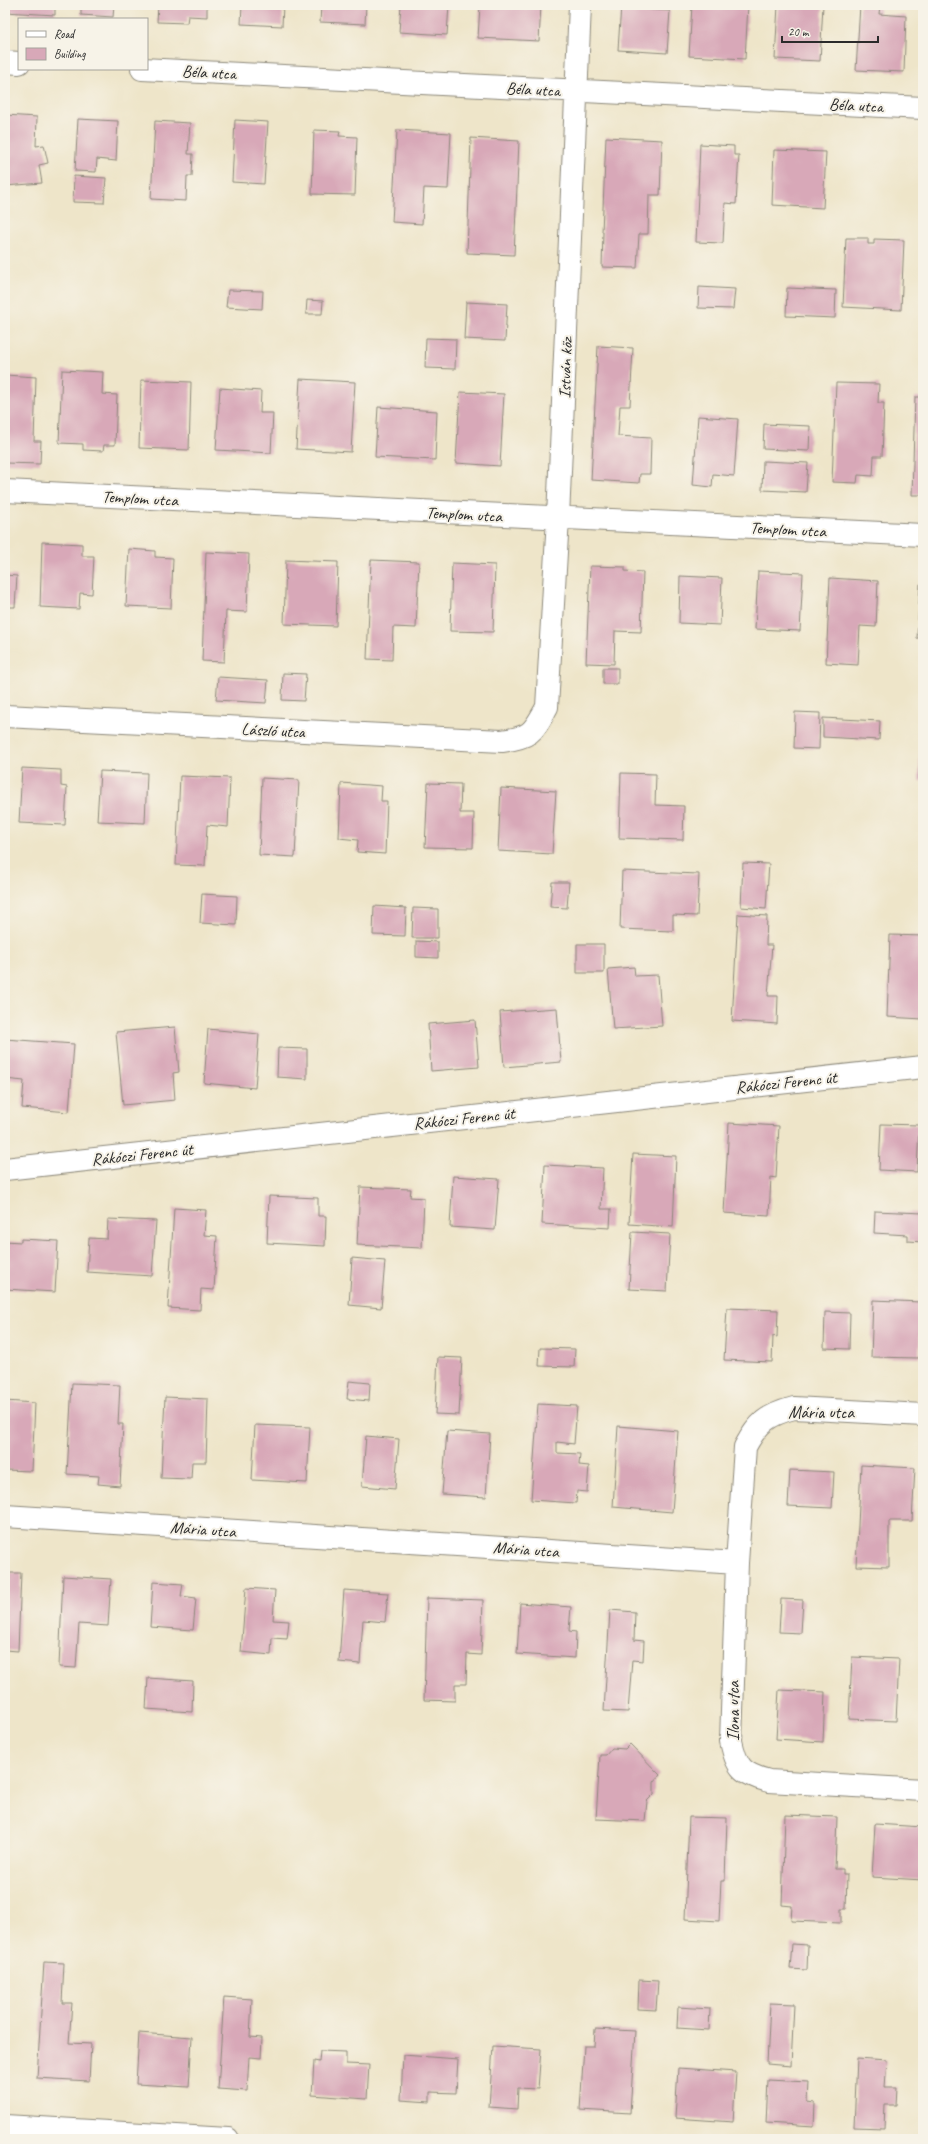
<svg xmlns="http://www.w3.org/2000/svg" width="928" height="2144" viewBox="0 0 928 2144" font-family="Caveat,sans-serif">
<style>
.building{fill:#d8a8b8}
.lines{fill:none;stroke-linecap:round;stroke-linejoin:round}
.street-casing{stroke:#8c887a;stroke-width:24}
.secondary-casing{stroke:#8c887a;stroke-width:24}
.street{stroke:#fff;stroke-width:22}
.secondary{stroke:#fff;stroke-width:22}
.labels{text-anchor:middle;stroke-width:4;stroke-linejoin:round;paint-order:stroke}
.street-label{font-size:17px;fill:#2b2b2b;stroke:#f7f3e8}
</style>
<rect width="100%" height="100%" fill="#f7f3e8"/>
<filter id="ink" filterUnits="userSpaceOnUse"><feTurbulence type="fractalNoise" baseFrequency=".025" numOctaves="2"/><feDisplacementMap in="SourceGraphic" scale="8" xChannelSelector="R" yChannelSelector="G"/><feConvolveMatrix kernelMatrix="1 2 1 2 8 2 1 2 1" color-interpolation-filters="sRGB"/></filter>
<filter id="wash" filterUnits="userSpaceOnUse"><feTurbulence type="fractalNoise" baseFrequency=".012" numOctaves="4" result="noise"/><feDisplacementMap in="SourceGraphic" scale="16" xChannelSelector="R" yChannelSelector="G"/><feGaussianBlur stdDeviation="0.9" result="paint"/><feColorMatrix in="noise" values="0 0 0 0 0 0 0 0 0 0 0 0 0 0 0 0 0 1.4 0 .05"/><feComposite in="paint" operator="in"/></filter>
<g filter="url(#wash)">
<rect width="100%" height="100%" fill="#eee5c9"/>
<g id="blocks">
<path class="building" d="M5 5H55V15L5 12Z
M81 5H114L113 17 81 15Z
M158 5H207V17L188 16 187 23 157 22Z
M242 5H283L282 26 241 24Z
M321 5H366L365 24 320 22Z
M401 5H449L447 35 399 32Z
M480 5H541L539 41 478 38Z
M621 5H639V9L670 11 667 53 618 50Z
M692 5H748L745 59 689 56Z
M778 5H823L820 61 775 59Z
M860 5H880L879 14 906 16 904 72 856 70Z
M5 115 37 117 36 146 44 145 48 163 39 165 42 183 5 186Z
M78 119 118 121 116 161 97 159 96 172 75 171Z
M235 120 268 122 264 184 232 182Z
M155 121 190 123 188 154H193L192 176H187L186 201 151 199Z
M314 130 340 131 339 136 357 137 355 195 312 194Z
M397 130 451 133 448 189 424 188 422 224 392 222Z
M606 137 662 140 660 195H649L648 234H639L637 268 602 267 603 232H602Z
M471 138 519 141 514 255 467 253Z
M700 144 734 146V155H739L736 204 725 203 723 243 696 242Z
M774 150 826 152 823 208 772 205Z
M74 176 106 178 104 203 73 202Z
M846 238H868V244H874V239L904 240 901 310 843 307Z
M699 287 735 289 733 309 698 308Z
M787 288 836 290 835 318 786 316Z
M228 290 263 291 262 309 226 307Z
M307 300 323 301 322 314H306Z
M466 302 507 304 505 341 464 339Z
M426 338 456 339 455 369 425 368Z
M598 346 633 348 630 406H620L618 436 651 438 650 474H640L639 483 591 480Z
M62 370 103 372 102 394 117 395 115 445H104L103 451 83 450V444L59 443Z
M5 375 36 377 34 441H41L40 464 5 463Z
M300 379 355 382 351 452 296 449Z
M141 380 191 382 189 450 139 448Z
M836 383 879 384 878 403H884L882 456H874L873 476 858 475 857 483 832 482Z
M220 388 261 391 260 413H273L271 453 216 450Z
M460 392 504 394 500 466 456 463Z
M915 397H923V495H912Z
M378 407 437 411 435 460 375 457Z
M698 416 738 419 734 476 713 474 712 487 693 485Z
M764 424 810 426 809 451 763 449Z
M763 461 808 463 806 492 762 490Z
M42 542 82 544V556H94L92 594 80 593 79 609 40 607Z
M129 549 155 551V557L173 558 171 608 126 606Z
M206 552 249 554 247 612 226 611 224 662 202 661Z
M286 560 338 562 336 626 284 624Z
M371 560 419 562 416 628 393 627 392 660 367 659Z
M452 563 495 565 493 632 450 631Z
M590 566 625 567V571L643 572 641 632 615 631 614 664 586 663Z
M758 571 803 573 800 631 755 629Z
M5 575 17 576 15 607H5Z
M680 576 722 578 720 625 679 623Z
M830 578 878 581 876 627 860 626 858 665 826 663Z
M920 584H923V639L917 638Z
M603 668H618V684H603Z
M283 673 306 674 304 701 282 700Z
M218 677 268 680 266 703 216 700Z
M795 712 820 713 819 749 794 748Z
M823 718 880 721 879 740 823 737Z
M920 746 923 747V781H919Z
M22 768 61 770V786L67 787 65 825 19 823Z
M100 771 147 773 145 823 97 821Z
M621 773 656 774 655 805 684 806 683 840 619 838Z
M180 776 230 778 228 827 207 825 205 866 176 865Z
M262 778 299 780 295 857 259 855Z
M341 783 382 786 381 801H387L385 854 357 852 358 840 339 838Z
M428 783 461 784 460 813H474L473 848 425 847Z
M501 788 556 791 552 854 498 851Z
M743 863 769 864 766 909 741 907Z
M622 871 699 874 697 916 673 915V931L620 929Z
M552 882H569L567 908 550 907Z
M202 894 237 896 236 925 200 923Z
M374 906 406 908 405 936 373 935Z
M413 908 438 909V938H412Z
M738 914 767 916 766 945H772L768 996H778L777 1024 732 1021Z
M890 935 923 936V1019L887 1017Z
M416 941 438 942V958L416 957Z
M577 944H604V973H577Z
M634 967 635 976 658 975 662 1026 613 1029 608 969Z
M557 1008 561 1062 504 1067 500 1012Z
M475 1020 479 1067 431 1071 428 1024Z
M175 1027 179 1072 173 1073 175 1100 123 1105 116 1032Z
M208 1029 259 1034 255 1088 204 1083Z
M5 1039 74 1044 69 1112 22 1108 24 1081 5 1079Z
M278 1048 307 1049V1079L277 1077Z
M729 1123 779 1126 776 1178 771 1177 769 1216 724 1213Z
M881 1124 919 1125 917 1172 879 1170Z
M633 1154 676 1156 673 1227 629 1224Z
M545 1165 603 1168 601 1209H611L610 1228 542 1224Z
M453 1176 499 1179 495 1230 450 1227Z
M360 1187 411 1189 410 1197 424 1198 422 1248 357 1245Z
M269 1196 318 1198V1216H326L325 1246 267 1243Z
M174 1208 206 1210 204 1235 217 1236 214 1290 201 1289 200 1310 168 1308Z
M875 1211 923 1213V1242L908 1241V1235L874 1233Z
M108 1219 156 1221 152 1276 87 1272 89 1238 107 1239Z
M632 1232 670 1234 667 1291 629 1289Z
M21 1239 58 1241 55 1292 5 1289V1241L21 1242Z
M352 1258 385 1261 381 1308 349 1305Z
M873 1300 921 1302 919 1358 871 1357Z
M727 1308 778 1310 777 1337 773 1336 772 1362 724 1360Z
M825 1312 850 1313 849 1349 824 1348Z
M540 1348 575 1349 574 1367 539 1366Z
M438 1357 462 1358 459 1415 435 1414Z
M349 1381 370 1383 369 1401 347 1399Z
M72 1383 120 1385 118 1424H123L120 1486 98 1484 99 1476 67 1474Z
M165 1397 208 1399 206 1462H192L191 1479 161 1478Z
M5 1401 35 1403 32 1471 5 1470Z
M538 1404 577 1406 574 1444 557 1442V1453L580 1454 579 1465 589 1466 587 1492 577 1491 576 1503 531 1500Z
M255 1425 310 1427 307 1483 252 1480Z
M618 1426 678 1431 672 1512 613 1507Z
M447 1431 490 1434 486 1497 442 1494Z
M366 1436 399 1439 395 1489 362 1486Z
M861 1465 915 1468 912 1521H889V1567L856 1566Z
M790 1470 834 1472 832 1508 788 1506Z
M5 1573H21L18 1651 5 1650Z
M63 1576 111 1579 108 1626 79 1624 76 1668 59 1667Z
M153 1582 183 1584 181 1596 196 1598 193 1630 150 1627Z
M246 1588 275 1590 273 1620 289 1621 287 1639 272 1638 271 1655 241 1652Z
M344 1590 388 1593 385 1622 363 1620 360 1664 339 1662Z
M427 1598 483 1600 481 1655 467 1654 466 1684H455V1701L424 1700Z
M781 1599 803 1600 801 1633 779 1632Z
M520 1603 571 1607 569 1631 576 1632 575 1658 517 1654Z
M610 1610 635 1612 634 1640 644 1641 643 1661 632 1660 628 1712 604 1711Z
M852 1657 899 1659 896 1721 849 1719Z
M148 1678 193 1681 192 1712 146 1709Z
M779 1690 825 1692 823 1742 776 1739Z
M630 1744 660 1775 654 1782V1794L647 1801 645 1821 596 1819 600 1755H606L612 1748 625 1749Z
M785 1815 837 1817 835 1869H843V1874H847L846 1909H841V1923L791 1921 792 1906 782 1905Z
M689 1817 727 1818 725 1881H721L719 1921 685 1919Z
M875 1824 923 1827V1880L872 1877Z
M792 1944 808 1945 807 1970 790 1969Z
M44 1962 64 1963 62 2003H72L69 2043 91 2044 89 2081 37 2078Z
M639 1980 658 1981 656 2010 638 2009Z
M224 1997 252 1999 250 2037 262 2038 261 2058 249 2057 247 2091 218 2089Z
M770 2003 794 2004 791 2066 767 2064Z
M678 2007 710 2009 709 2030 677 2028Z
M595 2029 635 2031 630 2113 580 2110 584 2046H594Z
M139 2033 192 2037 189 2087 136 2084Z
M493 2046 541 2049 538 2089 518 2088 517 2109 489 2107Z
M320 2051 346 2052V2064L369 2065 367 2099 312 2095 314 2061 319 2062Z
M403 2055 458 2059 456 2093 430 2092V2102L401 2100Z
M857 2058 887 2060 885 2087H897L896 2105H885L884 2128 854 2127Z
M678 2068 736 2072 733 2122 675 2118Z
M768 2080 808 2082 807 2102 815 2103 814 2126 766 2123Z"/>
</g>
</g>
<g filter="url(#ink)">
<use href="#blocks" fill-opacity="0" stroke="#8c887a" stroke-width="1"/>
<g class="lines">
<defs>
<path id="street" d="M5 62 19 63
M142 69 923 108
M5 491 923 535
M5 716 502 741C532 737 533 732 547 707L558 518 580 5
M5 1516 737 1563 745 1447C758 1423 767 1415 794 1408L923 1415
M737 1563 731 1741C737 1768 742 1774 769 1781L923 1790
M5 2126 228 2139"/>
<path id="secondary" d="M5 1169 923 1067"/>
</defs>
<use href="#street" class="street-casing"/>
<use href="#secondary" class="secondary-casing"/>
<use href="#street" class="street"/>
<use href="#secondary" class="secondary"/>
</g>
</g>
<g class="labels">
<g class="street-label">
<text transform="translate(209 72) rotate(3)" y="6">Béla utca</text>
<text transform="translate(533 89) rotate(3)" y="6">Béla utca</text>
<text transform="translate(856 105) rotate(3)" y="6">Béla utca</text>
<text transform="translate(565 368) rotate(-88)" y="6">István köz</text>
<text transform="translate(140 498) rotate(3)" y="6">Templom utca</text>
<text transform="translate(464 514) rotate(3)" y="6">Templom utca</text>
<text transform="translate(788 529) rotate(3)" y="6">Templom utca</text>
<text transform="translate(273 730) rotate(3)" y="6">László utca</text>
<text transform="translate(786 1082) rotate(-6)" y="6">Rákóczi Ferenc út</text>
<text transform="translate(464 1118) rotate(-6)" y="6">Rákóczi Ferenc út</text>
<text transform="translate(142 1154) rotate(-6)" y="6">Rákóczi Ferenc út</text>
<text x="821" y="1418">Mária utca</text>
<text transform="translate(203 1529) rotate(4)" y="6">Mária utca</text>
<text transform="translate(526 1549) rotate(4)" y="6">Mária utca</text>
<text transform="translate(733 1711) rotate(-90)" y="6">Ilona utca</text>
</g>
</g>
<rect width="928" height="2144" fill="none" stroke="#f7f3e8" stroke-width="20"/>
<rect x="18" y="18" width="130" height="52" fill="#f7f3e8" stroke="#a5a39c"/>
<rect x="26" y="31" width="20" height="6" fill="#ffffff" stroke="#a5a39c"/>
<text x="54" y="38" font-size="12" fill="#2b2b2b">Road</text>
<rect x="26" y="48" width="20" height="12" fill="#d8a8b8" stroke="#a5a39c"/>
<text x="54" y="58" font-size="12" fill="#2b2b2b">Building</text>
<path d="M782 36v6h96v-6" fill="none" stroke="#2b2b2b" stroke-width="2"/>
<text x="788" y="36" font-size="12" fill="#2b2b2b" stroke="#f7f3e8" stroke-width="3" paint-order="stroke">20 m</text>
</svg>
